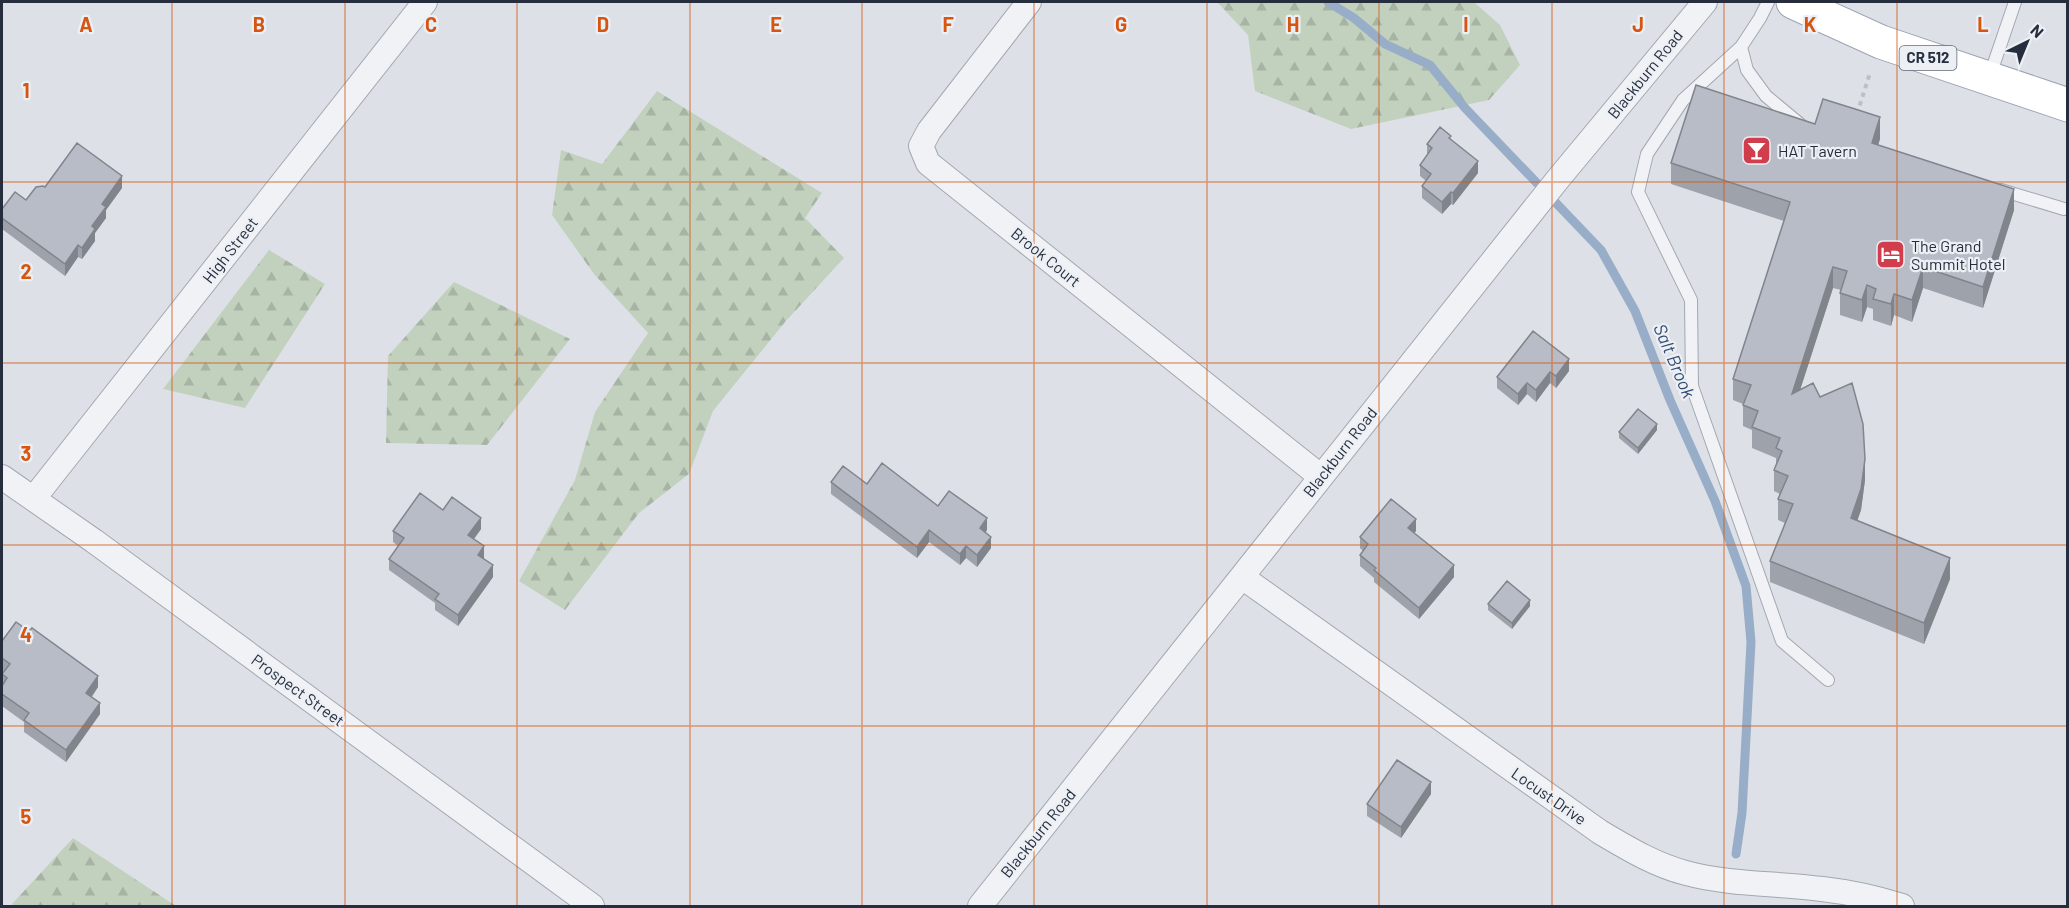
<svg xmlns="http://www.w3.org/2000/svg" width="2069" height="908" viewBox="0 0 2069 908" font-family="Barlow,sans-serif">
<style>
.forest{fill:url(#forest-firs)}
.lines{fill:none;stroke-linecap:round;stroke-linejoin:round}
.stream{stroke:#97adc8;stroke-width:9}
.lane-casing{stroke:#a2a8b1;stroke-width:14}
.street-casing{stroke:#a2a8b1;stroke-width:26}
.primary-casing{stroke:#9ca4b3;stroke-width:35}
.path{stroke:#bbbfc6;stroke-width:4;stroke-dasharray:4.5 4.5;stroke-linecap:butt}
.lane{stroke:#f0f2f6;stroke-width:12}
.street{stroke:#f0f2f6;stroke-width:24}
.primary{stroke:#fff;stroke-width:33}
.wall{fill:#9da2ab}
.shaded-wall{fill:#80848b}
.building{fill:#b7bcc7;stroke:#80848b;stroke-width:1.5}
.grid{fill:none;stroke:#d55511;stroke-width:1.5;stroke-opacity:0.55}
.labels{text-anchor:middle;stroke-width:4.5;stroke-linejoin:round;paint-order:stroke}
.shield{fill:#ecf0f5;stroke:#616875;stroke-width:1.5}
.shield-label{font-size:15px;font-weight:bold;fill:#262e3e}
.street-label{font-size:16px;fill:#262e3e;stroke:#ecf0f5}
.poi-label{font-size:16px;fill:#262e3e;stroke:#ecf0f5;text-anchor:start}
.water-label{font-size:18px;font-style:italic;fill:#304b72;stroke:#ecf0f5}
.grid-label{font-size:20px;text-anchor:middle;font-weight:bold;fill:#d55511;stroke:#ecf0f5;stroke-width:4.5;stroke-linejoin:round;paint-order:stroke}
</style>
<defs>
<pattern id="forest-firs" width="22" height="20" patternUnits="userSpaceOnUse" patternTransform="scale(1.5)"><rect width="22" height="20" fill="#c2d1be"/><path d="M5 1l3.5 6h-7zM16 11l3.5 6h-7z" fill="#a7b4a4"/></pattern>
</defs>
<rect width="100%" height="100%" fill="#dde1e7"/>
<path class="forest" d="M1217 2H1474L1500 25 1520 65 1489 100 1351 129 1255 91 1248 35Z
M657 91 822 193 805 218 844 258 785 322 713 411 689 474 639 513 565 610 519 581 575 480 595 412 648 333 594 274 552 215 561 150 602 164Z
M269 250 325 284 245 408 163 389Z
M454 282 570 339 487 445 386 443 388 356Z
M73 838 176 906H14L12 904Z"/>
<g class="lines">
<path class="stream" d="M1328 2 1354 18 1385 44 1430 65 1465 108 1601 250 1635 311 1670 400 1715 501 1746 586 1751 642 1742 813 1736 854"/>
<defs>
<path id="lane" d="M1768 2 1760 18 1741 47 1747 70 1766 96 1801 125
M1741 47 1683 100 1647 154 1638 192 1691 300 1692 386 1782 641 1828 680
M1989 78 2015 2
M2001 190 2064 209"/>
<path id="street" d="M1029 2 929 131 921 146 928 163 1320 476
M2 477 94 541 592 906
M34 498 425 2
M1242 577 1600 832C1627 848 1655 865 1686 873 1730 885 1777 883 1822 889 1849 892 1876 898 1902 906
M980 906 1558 179 1705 2"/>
<path id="primary" d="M1793 2 1881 42 2068 105"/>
</defs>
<use href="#lane" class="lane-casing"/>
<use href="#street" class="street-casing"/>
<use href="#primary" class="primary-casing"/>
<path class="path" d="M1857 114 1870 73"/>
<use href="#lane" class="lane"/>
<use href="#street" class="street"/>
<use href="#primary" class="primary"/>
</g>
<path class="wall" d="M1815 124 1880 139 1878 145 2014 210 1983 308 1923 288 1912 322 1894 315 1891 326 1873 320V309L1867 307 1862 322 1840 315V293L1841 290 1833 288 1800 390 1865 480 1861 510 1857 521 1950 579 1924 644 1770 582V561L1785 523 1778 520V499L1780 494 1774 491V470L1776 466V458L1752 448V430L1743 426V404L1733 400V379L1784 221 1671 184V163Z
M1451 139 1478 173 1453 205 1451 204 1442 214 1422 198V186L1426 181 1420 176V165L1427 156V144Z
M45 187 122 188 106 210V218L95 233V241L82 259 78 257 65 276 2 229V209L26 200Z
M1533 331 1569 371 1556 388 1550 383 1536 402 1527 394 1518 405 1497 388V377Z
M1657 430 1638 454 1619 438V432Z
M831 482 867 484 987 530 985 532 991 548 977 567 966 558 960 565 929 542 917 558 831 494Z
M481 529 474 539 493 577 458 626 435 610V603L389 570V559L398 546 393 542V531Z
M1416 531 1414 533 1454 577 1419 619 1374 582V578L1360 566V555L1363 551 1360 548V537Z
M1488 604 1530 606 1512 629 1488 610Z
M2 641 98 687 92 697 100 714 66 762 24 732V722L2 706V674L4 671 2 670Z
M1431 794 1401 838 1367 816V804Z"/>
<path class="shaded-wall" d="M1880 117V139L1872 164V143Z
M1478 161V173L1453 205V193Z
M122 176V188L106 210V218L95 233V241L82 259V248L102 204Z
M2014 189V210L1983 308V287Z
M1451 192V204L1442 214V202Z
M78 245V257L65 276V264Z
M1833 267V288L1792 415V394Z
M1923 267V288L1912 322V300Z
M1867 285V307L1862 322V300Z
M1894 294V315L1891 326V304Z
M1569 359V371L1556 388V376Z
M1550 372V383L1536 402V390Z
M1527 383V394L1518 405V394Z
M1657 424V430L1638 454V448Z
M1865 459V480L1861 510 1851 539V518Z
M481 518V529L468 547V535Z
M987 518V530L980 540V528Z
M1416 519V531L1408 540V528Z
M929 530V542L917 558V547Z
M991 537V548L977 567V555Z
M484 546V558L478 567V555Z
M966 546V558L960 565V554Z
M1950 558V579L1924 644V623Z
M493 565V577L458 626V615Z
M1454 565V577L1419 619V608Z
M1530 600V606L1512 629V623Z
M98 676V687L86 704V693Z
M100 703V714L66 762V750Z
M1431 782V794L1401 838V827Z"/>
<path class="building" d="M1696 85 1815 124 1823 99 1852 108 1880 117 1872 143 2014 189 1983 287 1923 267 1912 300 1894 294 1891 304 1873 299 1876 289 1867 285 1862 300 1840 293 1847 271 1833 267 1792 394 1813 383 1820 397 1852 383 1863 424 1865 459 1861 489 1851 518 1950 558 1924 623 1770 561 1793 504 1778 499 1788 476 1774 470 1782 451 1776 448 1780 438 1752 427 1758 411 1743 405 1751 385 1733 379 1790 202 1671 163Z
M1440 127 1451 136 1449 138 1478 161 1453 193 1451 192 1442 202 1422 186 1431 174 1420 165 1432 148 1427 144Z
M77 143 122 176 102 204 106 207 92 226 95 229 82 248 78 245 65 264 2 218V209L15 192 26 200 36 187 43 186 45 187Z
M1533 331 1569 359 1556 376 1550 372 1536 390 1527 383 1518 394 1497 377Z
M1638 409 1657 424 1638 448 1619 432Z
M882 463 938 506 949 491 987 518 980 528 991 537 977 555 966 546 960 554 929 530 917 547 831 482 843 466 867 484Z
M420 493 443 510 452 497 481 518 468 535 484 546 478 555 493 565 458 615 435 599 439 594 389 559 404 538 393 531Z
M1391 499 1416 519 1408 528 1454 565 1419 608 1374 570 1376 568 1360 555 1368 544 1360 537Z
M1507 581 1530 600 1512 623 1488 604Z
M16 622 29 631 32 628 98 676 86 693 100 703 66 750 24 720 29 713 2 694V686L7 678 2 674 10 664 2 658V641Z
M1397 760 1431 782 1401 827 1367 804Z"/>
<path class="grid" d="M172 2V906M345 2V906M517 2V906M690 2V906M862 2V906M1034 2V906M1207 2V906M1379 2V906M1552 2V906M1724 2V906M1897 2V906M2 182H2068M2 363H2068M2 545H2068M2 726H2068"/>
<defs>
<symbol id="bar-square" viewBox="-11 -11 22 22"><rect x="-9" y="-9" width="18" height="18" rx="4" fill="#d03e4e" stroke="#ecf0f5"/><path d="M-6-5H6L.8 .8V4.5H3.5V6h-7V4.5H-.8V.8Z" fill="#fff"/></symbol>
<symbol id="hotel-square" viewBox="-11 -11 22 22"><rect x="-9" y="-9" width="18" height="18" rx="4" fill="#d03e4e" stroke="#ecf0f5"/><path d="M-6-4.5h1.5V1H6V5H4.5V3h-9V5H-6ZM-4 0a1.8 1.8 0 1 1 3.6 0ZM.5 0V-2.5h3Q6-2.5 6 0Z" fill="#fff"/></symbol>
</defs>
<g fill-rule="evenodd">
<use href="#bar-square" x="1740" y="134" width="33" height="33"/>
<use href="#hotel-square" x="1874" y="238" width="33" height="33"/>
</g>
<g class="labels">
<rect class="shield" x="1899.5" y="46" width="57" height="24" rx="4.5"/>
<g class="shield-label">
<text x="1928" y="63">CR 512</text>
</g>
<g class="street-label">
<text transform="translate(1645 74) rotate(-51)" y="6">Blackburn Road</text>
<text transform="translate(230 250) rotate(-52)" y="6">High Street</text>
<text transform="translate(1046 257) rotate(39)" y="6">Brook Court</text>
<text transform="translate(1340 452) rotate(-52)" y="6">Blackburn Road</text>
<text transform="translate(298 690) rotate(36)" y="6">Prospect Street</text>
<text transform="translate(1549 796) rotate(35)" y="6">Locust Drive</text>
<text transform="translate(1038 833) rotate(-51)" y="6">Blackburn Road</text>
</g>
<g class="poi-label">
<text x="1778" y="157">HAT Tavern</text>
<text x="1911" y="252">The Grand<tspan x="1911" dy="18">Summit Hotel</tspan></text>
</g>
<g class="water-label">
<text transform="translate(1674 361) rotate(67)" y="6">Salt Brook</text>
</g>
</g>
<g class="grid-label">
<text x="86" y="32">A</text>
<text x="259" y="32">B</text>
<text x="431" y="32">C</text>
<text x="603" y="32">D</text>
<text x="776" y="32">E</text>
<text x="948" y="32">F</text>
<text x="1121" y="32">G</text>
<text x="1293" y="32">H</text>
<text x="1466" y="32">I</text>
<text x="1638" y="32">J</text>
<text x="1810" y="32">K</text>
<text x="1983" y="32">L</text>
<text x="26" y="98">1</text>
<text x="26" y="279">2</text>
<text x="26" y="461">3</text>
<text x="26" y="642">4</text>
<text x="26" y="824">5</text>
</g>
<rect width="2069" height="908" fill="none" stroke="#262e3e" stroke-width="6"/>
<g transform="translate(2027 42) rotate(43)" stroke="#ecf0f5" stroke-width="4.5" paint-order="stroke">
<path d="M0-4.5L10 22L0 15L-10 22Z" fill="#262e3e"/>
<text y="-9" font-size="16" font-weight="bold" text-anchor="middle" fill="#262e3e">N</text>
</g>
</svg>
